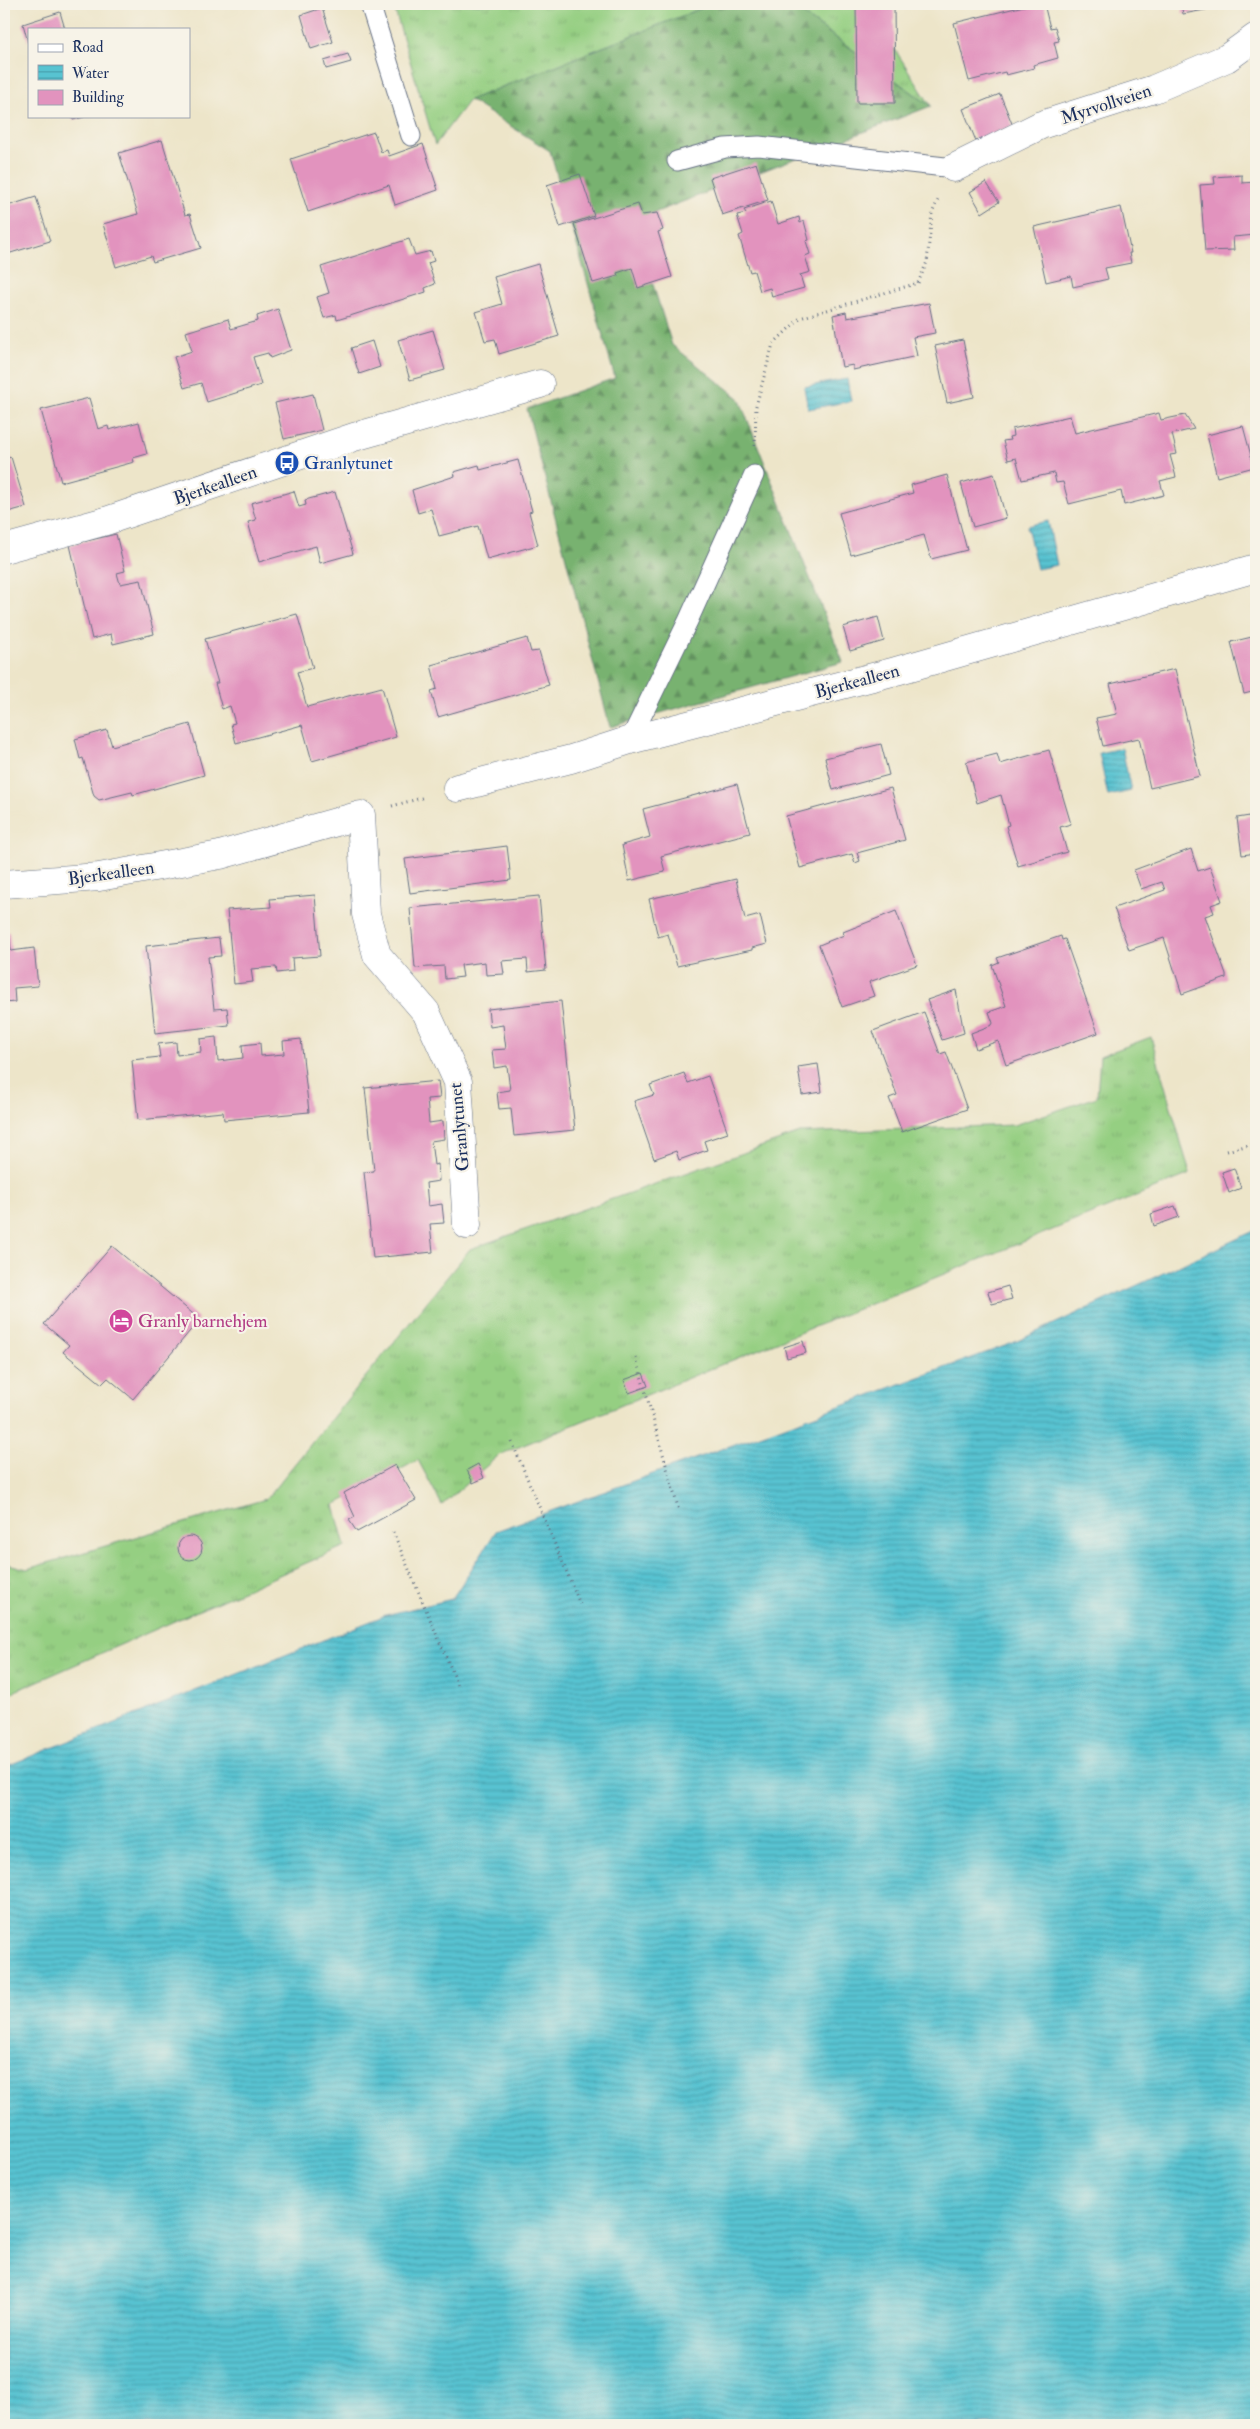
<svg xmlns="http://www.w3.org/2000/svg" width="1260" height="2429" viewBox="0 0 1260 2429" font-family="'IM FELL Double Pica',serif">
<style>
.grass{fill:url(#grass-tufts);stroke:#587f70}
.forest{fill:url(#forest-firs);stroke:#4a7067}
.water{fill:url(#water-rules);stroke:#3a7998}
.building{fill:#e293be}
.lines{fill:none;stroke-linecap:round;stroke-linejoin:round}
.service-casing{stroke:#646f83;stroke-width:21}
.minor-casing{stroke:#646f83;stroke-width:29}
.path{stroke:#646f83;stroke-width:3;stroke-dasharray:1 4;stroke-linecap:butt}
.service{stroke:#fff;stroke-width:19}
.minor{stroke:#fff;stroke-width:28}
.labels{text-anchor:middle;stroke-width:4.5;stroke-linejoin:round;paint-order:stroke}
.street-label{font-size:18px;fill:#1b2f5e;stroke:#f7f3e8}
.transit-label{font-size:18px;fill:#164399;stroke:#f7f3e8;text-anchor:start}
.hotel-label{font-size:18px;fill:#b23c85;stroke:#f7f3e8;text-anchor:start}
</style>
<defs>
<pattern id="grass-tufts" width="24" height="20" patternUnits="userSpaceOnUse" patternTransform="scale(1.25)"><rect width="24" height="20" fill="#95cf82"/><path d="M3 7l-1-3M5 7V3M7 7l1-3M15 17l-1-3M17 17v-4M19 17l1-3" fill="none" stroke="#80b273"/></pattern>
<pattern id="forest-firs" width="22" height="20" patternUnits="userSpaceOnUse" patternTransform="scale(1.25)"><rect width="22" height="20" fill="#78b270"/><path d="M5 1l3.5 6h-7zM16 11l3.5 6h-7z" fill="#62915f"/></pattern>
<pattern id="water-rules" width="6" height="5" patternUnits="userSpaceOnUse" patternTransform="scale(1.25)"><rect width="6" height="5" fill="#58c3d1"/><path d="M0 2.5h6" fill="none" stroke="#489fad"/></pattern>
</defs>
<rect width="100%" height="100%" fill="#f7f3e8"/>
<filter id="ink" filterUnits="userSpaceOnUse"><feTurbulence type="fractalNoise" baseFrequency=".02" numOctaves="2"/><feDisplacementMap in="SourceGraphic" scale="10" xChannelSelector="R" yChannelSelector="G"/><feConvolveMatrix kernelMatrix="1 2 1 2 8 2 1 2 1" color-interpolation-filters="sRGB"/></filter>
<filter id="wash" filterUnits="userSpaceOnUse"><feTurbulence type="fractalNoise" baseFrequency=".0096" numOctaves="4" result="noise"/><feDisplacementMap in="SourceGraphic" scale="20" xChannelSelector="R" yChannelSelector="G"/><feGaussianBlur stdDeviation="1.12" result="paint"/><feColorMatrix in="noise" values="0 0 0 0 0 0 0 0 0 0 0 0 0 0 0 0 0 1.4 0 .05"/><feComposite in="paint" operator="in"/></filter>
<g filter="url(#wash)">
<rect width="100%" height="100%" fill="#ede5c9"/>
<path class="grass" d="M393 4H712L469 100 435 145Z
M789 4H866L931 106Z
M1151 1037 1190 1174 499 1455 442 1505 418 1460 334 1505 345 1546 4 1696V1563L27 1569 266 1499 470 1249 800 1133 1014 1125 1097 1097 1100 1056Z"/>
<path class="forest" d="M712 4H789L931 106 633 221 672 345 739 398 843 662 610 727 527 409 615 378 550 151 469 100Z"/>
<path class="water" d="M847 379 851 401 808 409 804 387Z
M1048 521 1057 565 1037 569 1027 526Z
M1122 748 1131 791 1108 796 1099 753Z
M1256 1230V2425H4V1767L386 1615 452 1599 496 1531 1013 1343Z"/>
<g id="blocks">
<path class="building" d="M856 4H894L895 103H857Z
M1032 4H1044L1050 28 1055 27 1059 41 1054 42 1058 58 1033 65 1034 68 1006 75 1005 72 969 81 954 23Z
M1181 4H1232V5L1183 14Z
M322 8 333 42 311 49 301 15Z
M60 12 65 29H29L28 42 23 24Z
M348 54 351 62 326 69 324 61Z
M1000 94 1013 126 976 141 963 109Z
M72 116H84V117L73 120Z
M374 132 381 152 387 150 389 156 423 144 438 190 395 205 389 185 308 212 291 159Z
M162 140 185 215 190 214 201 248 153 262 151 256 116 267 103 224 138 214 119 153Z
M756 163 768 200 722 215 710 178Z
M580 174 594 216 560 227 547 185Z
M1242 175V183L1256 182V235L1233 237 1234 250 1205 251 1200 185 1215 184 1214 177Z
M986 182 999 202 982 213 970 192Z
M36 197 50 241 4 255V207Z
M771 201 778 224 799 217 800 223 804 221 809 240 806 241 810 254 805 256 810 272 800 275 804 288 772 297 770 288 760 291 754 271 750 272 739 236 743 234 737 215 746 213 744 210Z
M638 204 642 215 657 213 663 230 658 232 672 277 638 288 632 268 617 273 618 276 593 283 574 224Z
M1121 207 1131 253H1129L1131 263 1105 268 1108 279 1073 287 1071 276 1046 282 1034 227Z
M409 239 415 255 431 251 434 261 428 263 435 284 425 288 426 292 337 320 336 315 324 318 317 297 329 293 321 267Z
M538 264 559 336 499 354 495 339 485 341 476 312 502 304 494 277Z
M929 303 935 333 913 337 917 356 853 370V365L842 367 833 315 846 312 847 318Z
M278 309 291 350 270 358 268 353 253 357 261 385 207 402 201 383 184 388 174 357 192 351 186 332 228 319 231 329 258 321 257 316Z
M433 330 445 370 410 380 398 340Z
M963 340 974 397 947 403 935 346Z
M372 341 380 367 359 374 351 348Z
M313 394 322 430 284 439 275 403Z
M89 398 98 429 108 426 109 430 139 422 147 454 133 458 134 462 61 482 41 410Z
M1159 413 1161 420 1185 415 1194 429 1172 434 1177 454 1170 455 1176 477 1160 481 1164 495 1124 505 1121 491 1069 504 1063 482 1056 483 1054 473 1022 480 1016 458 1008 460 1003 441 1010 440 1009 437 1013 436 1012 429 1070 416 1075 433Z
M1243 426 1254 467 1217 477 1207 435Z
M11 457 26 507 4 513V459Z
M518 460 532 511 529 512 538 545 487 559 478 526 439 536 431 509 418 513 412 490 455 476 454 472 479 465 480 470Z
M994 474 1006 518 973 527 961 483Z
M947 475 967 550 931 559 924 535 851 555 839 513 913 493 911 485Z
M294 491 299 507 306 505 305 500 335 492 353 554 320 563 316 546 259 562 248 522 256 520 251 503Z
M116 534 125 571 117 573 120 584 141 580 154 634 113 644 111 634 92 639 70 545Z
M297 614 313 668 297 672 307 707 382 687 396 737 312 761 302 725 236 743 231 724 235 723 230 706 222 709 215 683H218L205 639Z
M878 617 884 641 850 651 843 627Z
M1256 636V691L1244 694 1231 642Z
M527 638 531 652 539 651 549 685 438 717 431 691 437 689 431 665Z
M1175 669 1200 776 1150 788 1139 738 1103 746 1096 718 1117 714 1110 684Z
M190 724 204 775 133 795 132 792 99 800 94 796 83 758 80 759 75 739 107 730 112 746Z
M881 744 889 775 833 790 825 758Z
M1049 750 1071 824 1060 827 1067 852 1018 866 1006 826 1009 825 1001 795 977 803 966 762 997 754 1000 764Z
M737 784 750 833 661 856 665 872 629 881 622 845 650 837 643 809Z
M891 788 905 840 857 853 860 861 855 863 852 854 800 868 786 816Z
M1256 815V853L1242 855 1237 818Z
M507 846 511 880 410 893 405 859Z
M1191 849 1198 871 1210 867 1222 901 1211 905 1214 913 1205 916 1226 974V978L1182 994 1164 938 1129 950 1114 908 1165 890 1162 882 1141 889 1134 870Z
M736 879 745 919 760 915 767 944 752 948V950L677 966 668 934 658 937 649 899Z
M315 895 320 956 292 958 293 971 277 973 276 967 251 969 253 982 234 984 227 910 271 907 270 899Z
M539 896 546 970 528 972 527 959 502 961 504 974 486 975 485 962 461 965 463 977 445 979 444 966 415 968 410 908Z
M896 911 917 965 869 982 874 996 842 1007 819 945 844 935 843 932Z
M9 932 11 951 34 948 38 986 14 988 15 1002 4 1003V933Z
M1061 936 1062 940 1065 939 1098 1033 1006 1065 998 1041 976 1049 971 1033 992 1025 993 1023 989 1012 1006 1006 992 965 999 962 997 958Z
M219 938 221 956 208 957 211 982 214 1009 227 1008 229 1025 155 1033 146 946Z
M956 990 964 1033 942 1040 927 1000Z
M561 1001 575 1130 514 1136 511 1108 499 1109 497 1092 510 1090 507 1066 494 1068 492 1050 506 1049 503 1025 490 1027 488 1009Z
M924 1012 940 1054 946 1052 967 1109 902 1132 889 1098 897 1095 873 1031Z
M216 1037 218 1061 243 1058 242 1045 260 1043 261 1056 284 1054 283 1041 301 1039 309 1112 224 1120 223 1112 138 1120 132 1060 160 1057 158 1044 176 1042 177 1055 201 1052 200 1039Z
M818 1064 822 1092 802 1095 798 1067Z
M684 1073 688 1083 708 1076 728 1133 704 1141 707 1150 679 1160 676 1151 654 1159 634 1101 654 1095 650 1085Z
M438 1081 440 1098 427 1099 429 1123 443 1121 444 1139 431 1141 434 1165 438 1164 439 1181 426 1183 428 1206 442 1204 444 1223 430 1224 433 1252 373 1258 364 1172 374 1171 365 1088Z
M1234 1168 1241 1188 1229 1193 1222 1172Z
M1175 1206 1179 1217 1154 1226 1151 1214Z
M112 1246 198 1318 194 1324 195 1325 133 1399 108 1378 102 1384 63 1352 69 1345 44 1324Z
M1008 1286 1012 1299 992 1304 988 1292Z
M803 1341 806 1353 787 1358 784 1347Z
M643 1373 648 1386 629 1393 624 1380Z
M478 1464 484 1478 473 1483 467 1470Z
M395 1465 416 1500 357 1532 349 1520 355 1517 344 1493Z
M178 1548a12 12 0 1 1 24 0a12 12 0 1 1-24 0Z"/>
</g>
</g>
<g filter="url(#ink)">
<use href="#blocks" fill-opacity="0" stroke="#646f83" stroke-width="1"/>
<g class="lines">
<defs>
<path id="service" d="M370 4 411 136
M677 161 725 148 759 146 954 168
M630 740 688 621 754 475"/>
<path id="minor" d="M954 168 1041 125 1154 89 1227 58 1256 37
M4 549 106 521 354 437 540 384
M457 788 571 759 630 740 896 671 1256 568
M4 884 99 877 220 855 361 815 366 914 377 955 426 1012 458 1082 467 1225"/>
</defs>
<use href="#service" class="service-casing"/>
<use href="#minor" class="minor-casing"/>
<path class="path" d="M755 446 756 406 773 344 800 318 918 283 927 262 932 213 939 198
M392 806 425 797
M1227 1151 1256 1143
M636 1358 679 1511
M512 1442 580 1604
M393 1532 458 1685"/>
<use href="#service" class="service"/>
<use href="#minor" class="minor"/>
</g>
</g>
<defs>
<symbol id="bus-disc" viewBox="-11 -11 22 22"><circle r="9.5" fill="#1a4fb4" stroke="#f7f3e8"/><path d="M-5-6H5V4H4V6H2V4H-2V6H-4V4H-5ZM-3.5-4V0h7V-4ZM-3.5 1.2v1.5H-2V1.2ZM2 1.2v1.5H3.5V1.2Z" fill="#fff"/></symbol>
<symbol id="hotel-disc" viewBox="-11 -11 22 22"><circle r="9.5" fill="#d1479c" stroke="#f7f3e8"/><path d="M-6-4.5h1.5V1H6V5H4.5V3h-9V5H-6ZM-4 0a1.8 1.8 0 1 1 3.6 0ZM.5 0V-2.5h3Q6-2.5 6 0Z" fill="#fff"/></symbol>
</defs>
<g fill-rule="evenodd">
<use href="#bus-disc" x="273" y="449" width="28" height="28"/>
<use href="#hotel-disc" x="107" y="1307" width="28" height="28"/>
</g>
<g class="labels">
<g class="street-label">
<text transform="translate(1106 104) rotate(-18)" y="6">Myrvollveien</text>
<text transform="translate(215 485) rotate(-19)" y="6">Bjerkealleen</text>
<text transform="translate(857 681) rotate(-15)" y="6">Bjerkealleen</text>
<text transform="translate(111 873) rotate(-8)" y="6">Bjerkealleen</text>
<text transform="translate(459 1127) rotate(-95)" y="6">Granlytunet</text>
</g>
<g class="transit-label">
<text x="304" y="469">Granlytunet</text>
</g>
<g class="hotel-label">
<text x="138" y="1327">Granly barnehjem</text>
</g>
</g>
<rect width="1260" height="2429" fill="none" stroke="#f7f3e8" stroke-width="20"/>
<rect x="28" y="28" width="162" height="90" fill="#f7f3e8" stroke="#9fa5b1"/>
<rect x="38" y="44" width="25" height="8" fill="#ffffff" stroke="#9fa5b1"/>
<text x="72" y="52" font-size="15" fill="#1b2f5e">Road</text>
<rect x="38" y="65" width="25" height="15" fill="url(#water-rules)" stroke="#9fa5b1"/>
<text x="72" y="78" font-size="15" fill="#1b2f5e">Water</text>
<rect x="38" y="90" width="25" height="15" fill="#e293be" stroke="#9fa5b1"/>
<text x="72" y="102" font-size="15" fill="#1b2f5e">Building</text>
</svg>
